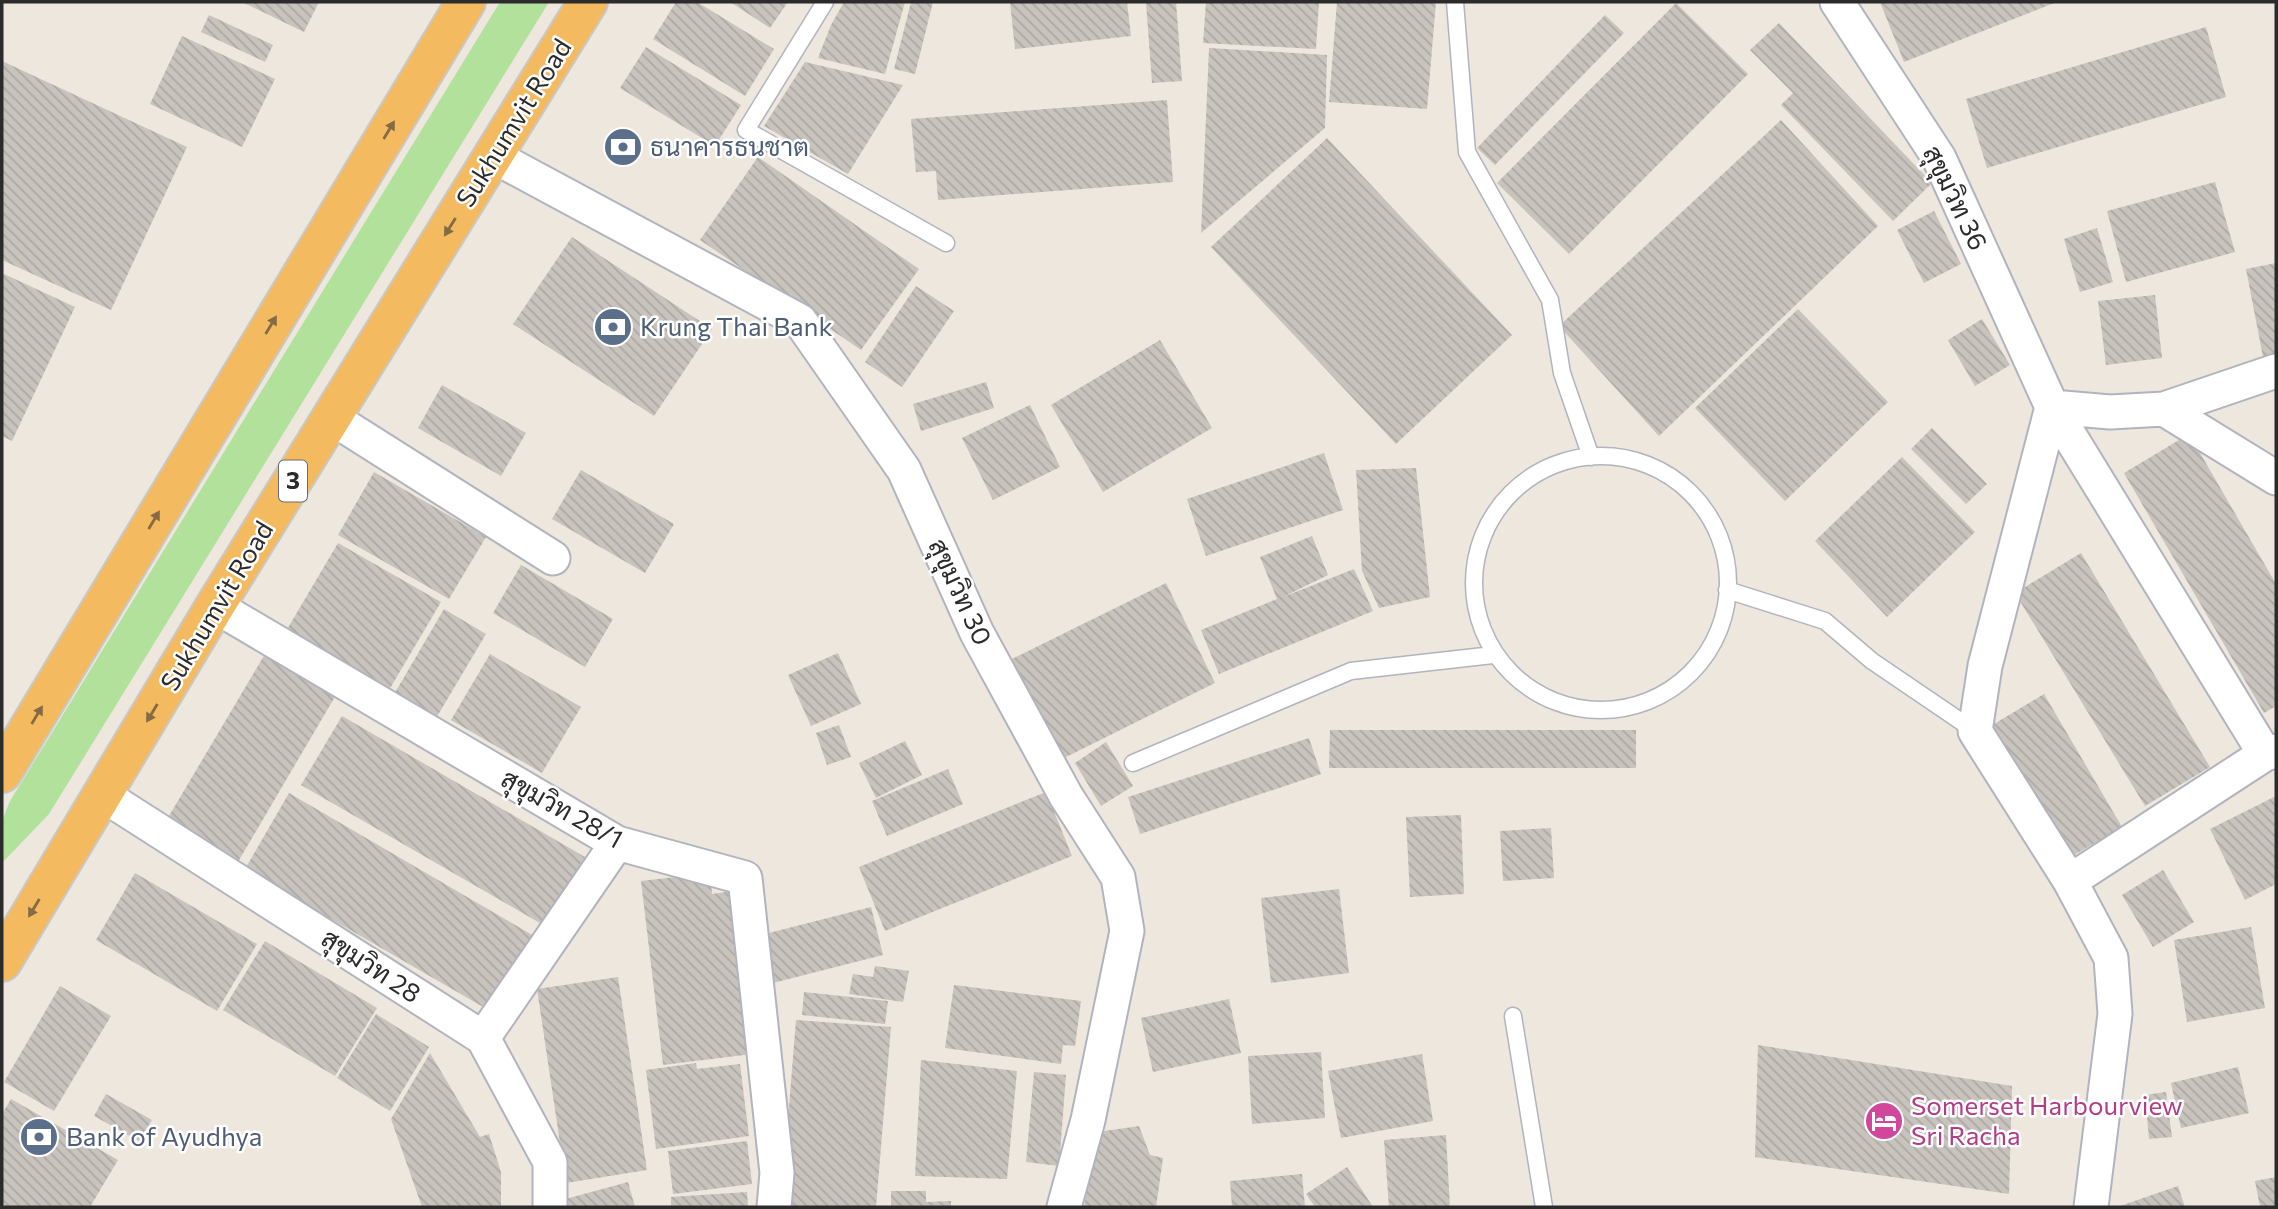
<svg xmlns="http://www.w3.org/2000/svg" width="2278" height="1209" viewBox="0 0 2278 1209" font-family="Commissioner,Sarabun,sans-serif">
<style>
.grass{fill:#b2e19c}
.building{fill:url(#building-back-hatch)}
.lines{fill:none;stroke-linecap:round;stroke-linejoin:round}
.service-casing{stroke:#b1b4be;stroke-width:19}
.minor-casing{stroke:#b1b4be;stroke-width:37}
.trunk-casing{stroke:#c8c8c8;stroke-width:42}
.service{stroke:#fff;stroke-width:16}
.minor{stroke:#fff;stroke-width:33}
.trunk{stroke:#f4ba60;stroke-width:38}
.oneway{fill:#856b43}
.labels{text-anchor:middle;stroke-width:5;stroke-linejoin:round;paint-order:stroke}
.shield{fill:#fff;stroke:#6b6b6b;stroke-width:2}
.shield-label{font-size:24px;font-weight:bold;fill:#2b2b2b}
.street-label{font-size:26px;fill:#2b2b2b;stroke:#fff}
.service-label{font-size:26px;fill:#4e5e75;stroke:#fff;text-anchor:start}
.hotel-label{font-size:26px;fill:#b23c85;stroke:#fff;text-anchor:start}
</style>
<defs>
<pattern id="building-back-hatch" width="6" height="6" patternUnits="userSpaceOnUse" patternTransform="scale(1.75)"><rect width="6" height="6" fill="#c8c3bd"/><path d="M-1 5l2 2M0 0l6 6M5-1l2 2" fill="none" stroke="#aca8a3"/></pattern>
</defs>
<rect width="100%" height="100%" fill="#ede7de"/>
<path class="grass" d="M500 2H549L49 814 2 863V821L10 801Z"/>
<path class="building" d="M242 2H319L304 32Z
M676 2H697L774 49 745 96 653 39Z
M730 2H788L770 28Z
M844 2H905L885 74 818 58 831 25Z
M911 2H933L915 74 894 69Z
M1010 2H1127L1131 36 1015 49Z
M1146 2H1176L1182 81 1152 83Z
M1206 2H1319L1316 49 1203 43Z
M1337 2H1436L1427 109 1329 102Z
M1880 2H2057L1904 62Z
M1676 3 1748 74 1569 254 1497 183Z
M209 15 273 45 265 62 201 32Z
M1605 15 1624 33 1495 165 1477 148Z
M1779 23 1932 183 1893 221 1781 105 1793 93 1750 50Z
M2206 27 2226 97 1987 168 1966 99Z
M182 36 275 79 242 147 150 104Z
M646 47 741 105 715 146 620 88Z
M1209 48 1327 55 1325 128 1201 233Z
M2 61 187 147 111 310 2 260Z
M805 62 903 85 848 174 764 126Z
M1167 100 1173 182 938 200 936 171 916 172 911 119Z
M1781 120 1878 226 1659 436 1559 326Z
M1327 138 1512 335 1396 444 1211 247Z
M758 157 919 269 861 350 700 240Z
M2215 182 2235 252 2126 282 2107 211Z
M1934 211 1961 264 1924 283 1897 230Z
M2097 228 2113 282 2080 292 2064 239Z
M572 237 712 329 654 416 513 324Z
M2276 263V355L2263 357 2246 269Z
M2 273 75 307 12 441 2 436Z
M916 286 954 311 902 387 865 362Z
M2155 295 2162 358 2106 365 2098 301Z
M1798 309 1888 402 1785 501 1695 408Z
M1982 319 2010 365 1975 386 1948 340Z
M1160 340 1212 428 1103 492 1051 405Z
M986 382 994 408 921 431 913 404Z
M442 385 526 433 501 476 418 428Z
M1030 405 1060 467 993 500 962 438Z
M1932 428 1987 484 1966 504 1911 449Z
M2189 434 2276 584V706L2264 713 2124 473Z
M1324 453 1343 510 1206 556 1187 499Z
M1902 457 1975 532 1887 617 1815 541Z
M1416 468 1430 597 1379 608 1362 571 1356 470Z
M581 470 674 524 645 573 552 519Z
M374 472 486 537 449 599 338 535Z
M1312 536 1328 575 1283 597 1354 569 1373 611 1219 674 1201 630 1277 599 1260 557Z
M338 543 441 602 389 690 286 631Z
M2081 553 2210 767 2145 806 2015 593Z
M521 565 613 619 585 667 493 613Z
M1166 583 1215 683 1058 761 1010 660Z
M444 609 486 634 435 720 393 696Z
M838 653 861 704 811 726 788 675Z
M265 654 336 695 235 867 163 826Z
M490 654 581 707 542 773 451 720Z
M2044 694 2122 827 2062 862 1984 730Z
M342 716 585 857 545 926 301 785Z
M839 725 851 757 827 765 816 733Z
M1330 730H1636V768H1329Z
M1309 738 1321 774 1140 834 1128 797Z
M905 741 922 775 876 798 859 763Z
M1106 742 1133 786 1101 806 1075 763Z
M948 769 963 804 887 836 872 801Z
M1046 792 1072 856 885 931 859 867Z
M289 793 534 936 490 1011 245 869Z
M2276 796V884L2245 900 2210 829Z
M1461 815 1464 894 1410 897 1406 817Z
M1551 828 1554 878 1503 881 1500 831Z
M2163 870 2194 922 2153 947 2122 895Z
M135 873 257 944 217 1011 96 940Z
M710 873 712 894 732 891 752 1054 663 1065 641 881Z
M1339 889 1349 973 1271 983 1261 898Z
M871 907 883 955 773 983 761 935Z
M2251 927 2265 1008 2187 1022 2174 940Z
M265 941 377 1008 335 1076 223 1010Z
M875 966 909 971 903 1002 849 994 853 974 873 977Z
M618 977 647 1170 566 1183 537 989Z
M954 985 1081 1001 1075 1046 1063 1045 1061 1064 945 1048Z
M60 986 111 1016 54 1111 4 1082Z
M804 992 888 1001 885 1024 802 1015Z
M1229 999 1241 1053 1153 1072 1141 1018Z
M376 1014 429 1047 390 1111 337 1078Z
M796 1020 891 1027 876 1207H781Z
M1758 1045 2012 1086 2009 1194 1755 1157Z
M1321 1052 1325 1118 1252 1124 1248 1056Z
M430 1053 480 1137 489 1134 501 1172V1207H422L391 1119Z
M1422 1054 1433 1121 1341 1138 1328 1071Z
M921 1060 1017 1071 1007 1179 915 1176Z
M696 1063 697 1069 740 1064 749 1136 656 1149 646 1070Z
M2238 1067 2249 1113 2181 1128 2171 1083Z
M1034 1072 1066 1075 1059 1166 1026 1162Z
M2166 1092 2172 1137 2149 1139 2145 1095Z
M106 1094 152 1120 139 1141 94 1116Z
M11 1099 118 1160 90 1207 2 1206V1114Z
M1139 1126 1150 1155 1163 1158 1156 1207H1084L1098 1132Z
M1446 1135 1450 1207H1389L1384 1140Z
M747 1141 752 1184 673 1194 668 1151Z
M1347 1167 1373 1207H1315L1306 1194Z
M1302 1174 1305 1207H1232L1230 1181Z
M2276 1177V1207H2260L2255 1181Z
M628 1182 635 1207H560L558 1201Z
M2178 1186 2185 1207H2117Z
M891 1191H926V1202L951 1201V1207H891Z
M747 1192 748 1207H671V1197Z"/>
<g class="lines">
<defs>
<path id="service" d="M825 2 746 130 946 243
M1455 2 1467 152 1550 300 1562 373 1591 457
M1474 583a127 127 0 1 1 254 0a127 127 0 1 1-254 0Z
M1727 590 1825 621 1872 661 1975 731
M1133 763 1351 671 1493 655
M1513 1016 1544 1207"/>
<path id="minor" d="M1837 2 1939 158 2052 407 2265 754
M493 156 800 321 904 470 977 633 1066 796 1118 877 1127 931 1088 1120 1064 1207
M2052 407 1985 666 1975 731 2070 881 2111 958 2115 1014 2091 1207
M2052 407 2110 412 2164 409 2276 371
M2164 409 2276 478
M332 418 553 558
M215 606 617 843 745 878 777 1173 774 1207
M103 795 483 1038 550 1162V1207
M2070 881 2265 754 2276 751
M483 1038 617 843"/>
<path id="trunk" d="M2 773 466 2
M2 962 215 606 588 2"/>
</defs>
<use href="#service" class="service-casing"/>
<use href="#minor" class="minor-casing"/>
<use href="#trunk" class="trunk-casing"/>
<use href="#service" class="service"/>
<use href="#minor" class="minor"/>
<use href="#trunk" class="trunk"/>
</g>
<defs><path id="oneway-solid" d="M-6-.8H1V-3.2L6.5 0L1 3.2V.8H-6Z" transform="scale(1.75)"/></defs>
<g class="oneway">
<use href="#oneway-solid" transform="translate(389 130) rotate(-59)"/>
<use href="#oneway-solid" transform="translate(450 227) rotate(122)"/>
<use href="#oneway-solid" transform="translate(271 325) rotate(-59)"/>
<use href="#oneway-solid" transform="translate(154 520) rotate(-59)"/>
<use href="#oneway-solid" transform="translate(152 713) rotate(121)"/>
<use href="#oneway-solid" transform="translate(37 715) rotate(-59)"/>
<use href="#oneway-solid" transform="translate(34 908) rotate(121)"/>
</g>
<defs>
<symbol id="bank-disc" viewBox="-11 -11 22 22"><circle r="9.5" fill="#5c6f8a" stroke="#fff"/><path d="M-6-4H6V4H-6ZM0-2.3a2.3 2.3 0 1 0 0 4.6a2.3 2.3 0 1 0 0-4.6Z" fill="#fff"/></symbol>
<symbol id="hotel-disc" viewBox="-11 -11 22 22"><circle r="9.5" fill="#d1479c" stroke="#fff"/><path d="M-6-4.5h1.5V1H6V5H4.5V3h-9V5H-6ZM-4 0a1.8 1.8 0 1 1 3.6 0ZM.5 0V-2.5h3Q6-2.5 6 0Z" fill="#fff"/></symbol>
</defs>
<g fill-rule="evenodd">
<use href="#bank-disc" x="601" y="125" width="44" height="44"/>
<use href="#bank-disc" x="591" y="305" width="44" height="44"/>
<use href="#hotel-disc" x="1862" y="1099" width="44" height="44"/>
<use href="#bank-disc" x="17" y="1115" width="44" height="44"/>
</g>
<g class="labels">
<rect class="shield" x="279" y="460.5" width="28" height="41" rx="5"/>
<g class="shield-label">
<text x="293" y="489">3</text>
</g>
<g class="street-label">
<text transform="translate(514 123) rotate(-58)" y="9">Sukhumvit Road</text>
<text transform="translate(1955 198) rotate(64)" y="9">สุขุมวิท 36</text>
<text transform="translate(960 592) rotate(65)" y="9">สุขุมวิท 30</text>
<text transform="translate(217 606) rotate(-59)" y="9">Sukhumvit Road</text>
<text transform="translate(562 809) rotate(29)" y="9">สุขุมวิท 28/1</text>
<text transform="translate(371 966) rotate(33)" y="9">สุขุมวิท 28</text>
</g>
<g class="service-label">
<text x="650" y="156">ธนาคารธนชาต</text>
<text x="640" y="336">Krung Thai Bank</text>
<text x="66" y="1146">Bank of Ayudhya</text>
</g>
<g class="hotel-label">
<text x="1911" y="1115">Somerset Harbourview<tspan x="1911" dy="30">Sri Racha</tspan></text>
</g>
</g>
<rect width="2278" height="1209" fill="none" stroke="#2b2b2b" stroke-width="7"/>
</svg>
